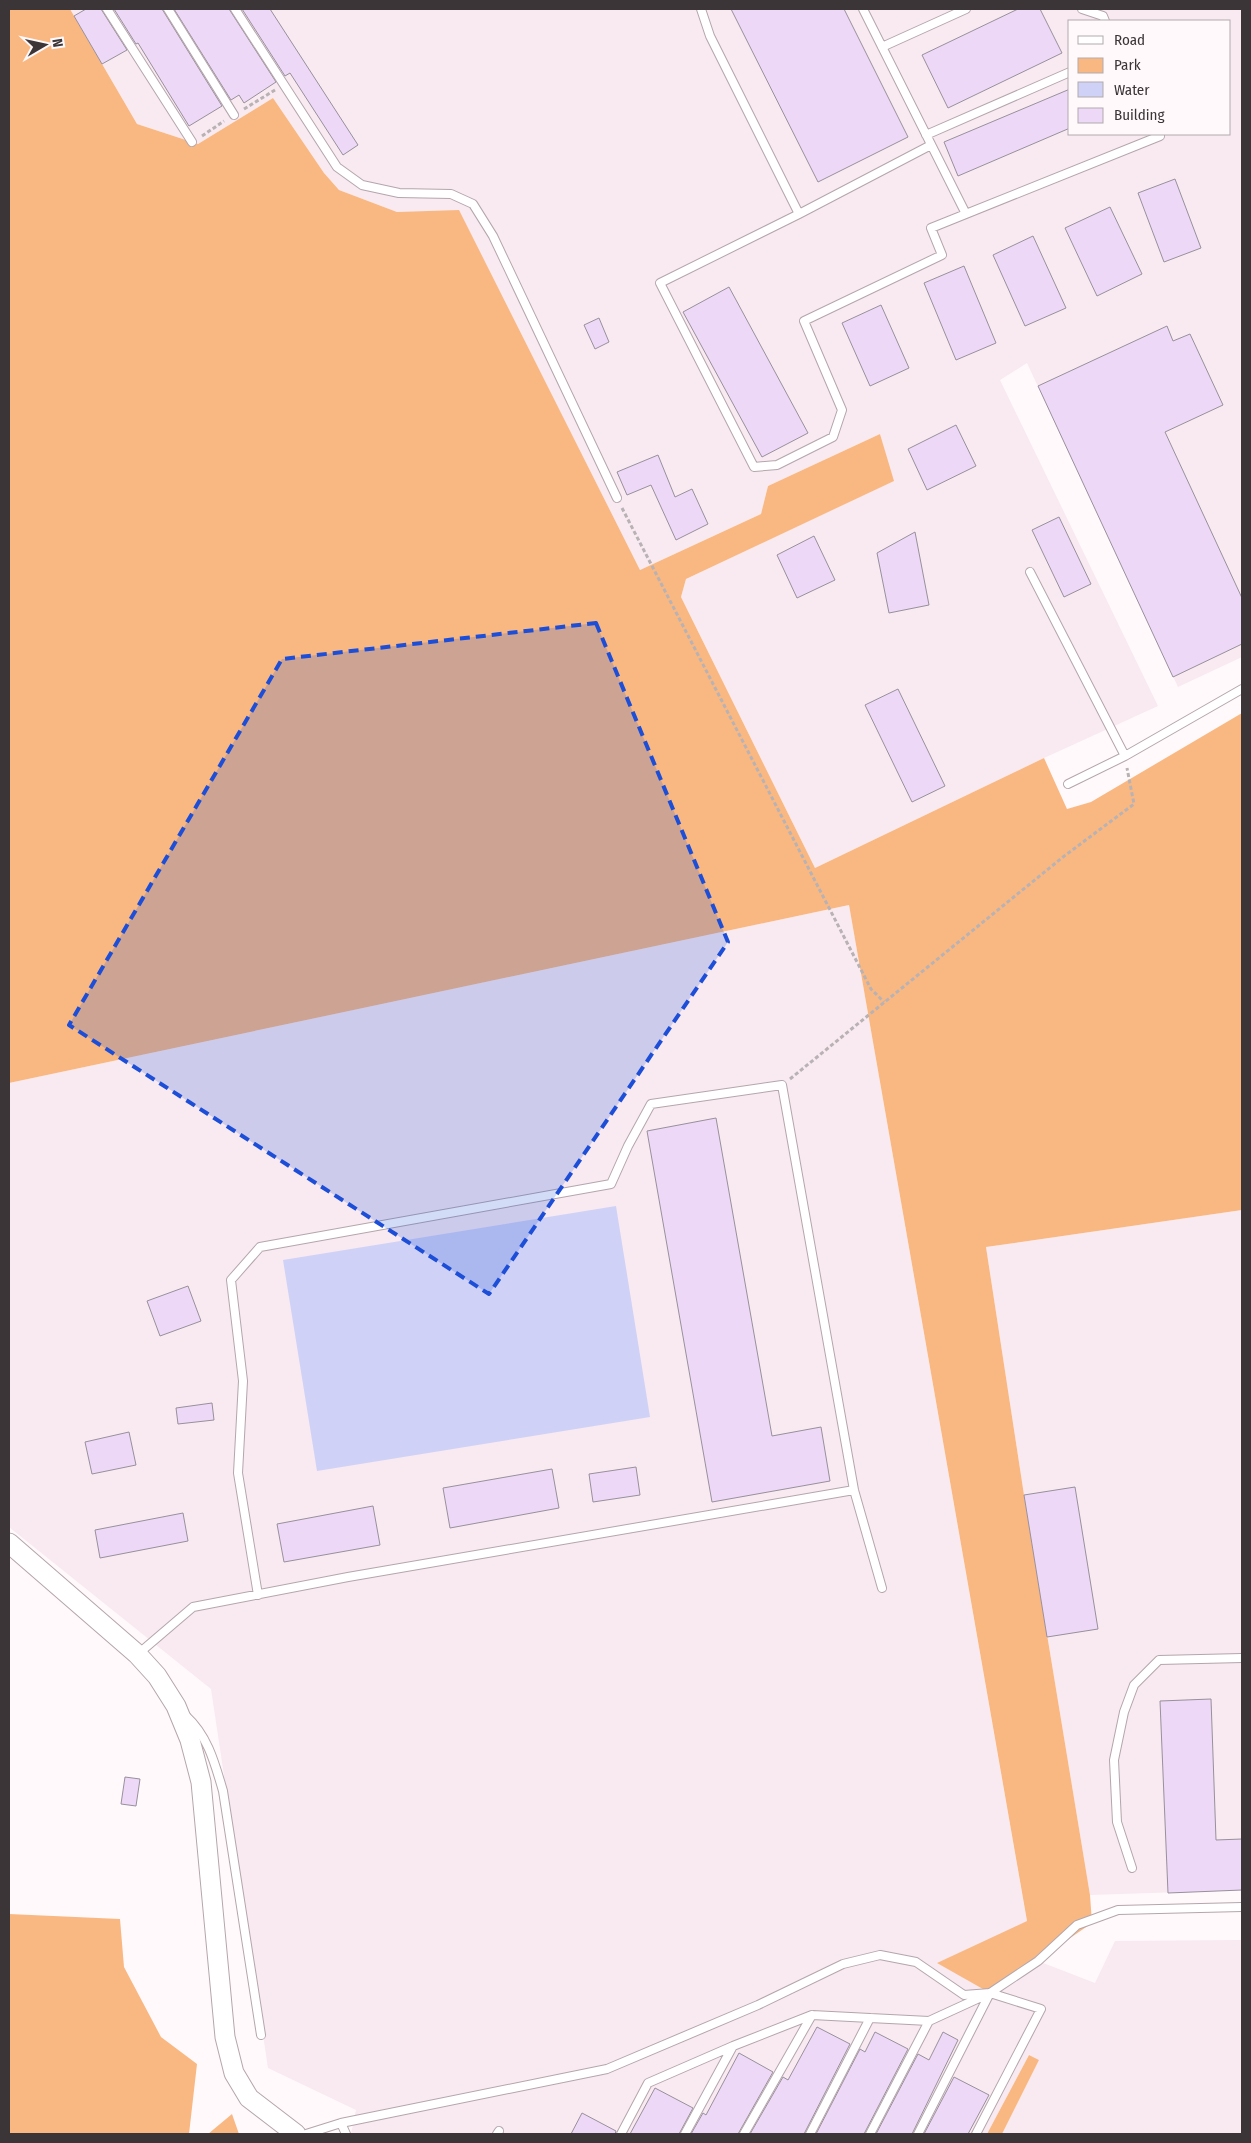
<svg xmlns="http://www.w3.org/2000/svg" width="1251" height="2143" viewBox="0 0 1251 2143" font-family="'Fira Sans Condensed',sans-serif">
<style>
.built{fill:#f8eaf0;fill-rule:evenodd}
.green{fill:#f9b882}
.water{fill:#cfd2f6}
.building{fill:#eed8f8;stroke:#98909b}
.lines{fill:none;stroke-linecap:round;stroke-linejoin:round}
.service-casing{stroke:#b4a6ac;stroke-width:10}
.tertiary-casing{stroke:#b4a6ac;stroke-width:21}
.path{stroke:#b8b2b4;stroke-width:3;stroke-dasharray:4 2.5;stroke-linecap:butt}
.service{stroke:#fff;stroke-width:8}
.tertiary{stroke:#fff;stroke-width:19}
.marked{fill:#1d4ed8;fill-opacity:0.2;stroke:#1d4ed8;stroke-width:4;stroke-dasharray:10 6;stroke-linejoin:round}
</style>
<rect width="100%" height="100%" fill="#fff9fb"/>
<path class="built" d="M70 9H1242V657L1178 687 1027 363 1000 380 1158 706 1044 758 815 868 681 597 686 579 893 481 880 434 768 486 761 514 640 570 459 211 397 212 339 190 324 173 273 98 198 144 137 124ZM1070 21H1230V134H1070Z
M849 905 1027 1922 938 1963 1038 1961 1095 1983 1115 1941 1242 1940V2134H1002L1039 2060 1029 2055 987 2134H351L356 2110 268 2068 211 1689 9 1527V1083Z
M1242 1210V1890L1090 1895 1024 1495 986 1247Z"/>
<path class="green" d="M9 9H70L137 124 198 144 273 98 324 173 339 190 397 212 459 210 640 570 761 514 768 486 880 434 894 481 686 579 681 597 815 868 1044 758 1067 809 1091 802 1242 713V1210L986 1247 1024 1495 1090 1895 1092 1923 990 1993 937 1963 1027 1921 849 905 9 1083Z
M9 1914 120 1919 124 1967 161 2037 197 2064 189 2134H9Z
M1029 2055 1039 2060 1002 2134H987Z
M232 2114 239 2134H208Z"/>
<path class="water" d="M616 1206 650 1417 317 1471 283 1260Z"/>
<path class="building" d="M86 9H101L127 50 102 64 74 16Z
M114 9H162L222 106 189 126 138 43 136 44Z
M174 9H229L276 82 244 103 239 95 231 100Z
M242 9H270L358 145 343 155 290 73 285 76Z
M731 9H844L908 137 818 182Z
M1018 9H1040L1062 53 948 108 922 55Z
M1070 89V128L958 176 944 142Z
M1175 179 1201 248 1164 262 1138 193Z
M1110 207 1142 274 1097 296 1065 228Z
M1033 236 1066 308 1025 326 993 255Z
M964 266 996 343 956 360 924 283Z
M729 287 808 433 762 457 683 312Z
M881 305 909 368 870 386 842 323Z
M599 318 609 342 595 349 584 325Z
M1167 326 1173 341 1190 334 1223 405 1165 432 1242 598V644L1173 677 1038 386Z
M956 425 976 466 927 490 908 449Z
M658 455 675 497 692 489 708 524 676 540 651 485 627 495 617 472Z
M1059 517 1091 584 1064 597 1032 530Z
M915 532 929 605 889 613 877 553Z
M814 536 835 580 797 598 777 555Z
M898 689 945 786 912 802 865 705Z
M716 1118 772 1436 821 1427 830 1481 712 1502 647 1131Z
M188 1286 201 1321 160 1336 147 1301Z
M212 1403 214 1420 178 1424 176 1408Z
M129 1432 136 1465 92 1474 85 1442Z
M636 1467 640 1495 593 1502 589 1474Z
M552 1469 559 1508 450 1528 443 1488Z
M1075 1487 1098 1629 1047 1637 1024 1495Z
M373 1506 380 1545 284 1562 277 1524Z
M183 1513 188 1541 100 1558 95 1530Z
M1211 1699 1216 1840 1242 1839V1890L1168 1893 1160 1701Z
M125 1777 140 1779 136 1806 121 1804Z
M817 2027 850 2044 804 2134H750L783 2077 788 2080Z
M875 2032 908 2049 864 2134H816L860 2049 865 2052Z
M943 2032 958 2040 912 2134H876L918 2054 929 2060Z
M739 2053 773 2072 738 2134H691L703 2113 706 2115Z
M954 2077 989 2095 968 2134H924Z
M655 2088 693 2108 679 2134H630Z
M582 2113 616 2131 615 2134H571Z"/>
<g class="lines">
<defs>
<path id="service" d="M107 9 192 142
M168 9 234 115
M235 9 337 167 362 185 399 193 451 194 473 204 493 236 617 498
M701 9 710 36 799 214
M863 9 966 214
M1082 9 1103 16 1105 21
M882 47 966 9
M926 135 1070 72
M931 145 799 214 660 283 754 467 777 465 833 437 842 410 804 321 942 255 931 228 1160 136 1159 134
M1030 572 1125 756 1242 689
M1068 784 1125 756
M258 1595 238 1473 243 1381 231 1280 260 1247 611 1184 628 1146 651 1104 782 1085 854 1490 882 1588
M138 1654 193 1607 348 1577 854 1490
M186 1716C208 1736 215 1764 223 1791L261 2035
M1132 1868 1117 1822 1114 1760 1124 1712 1134 1685 1159 1660 1242 1658
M341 2123 607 2069 758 2005 843 1964 880 1955 916 1962 964 1995 990 1993 1041 2009 976 2134
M306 2134 341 2123 346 2134
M497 2134 499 2131
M621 2134 648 2083 733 2046
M685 2134 733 2046 812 2015
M744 2134 812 2015 870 2018
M810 2134 870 2018 929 2021 990 1993 1038 1961 1077 1925 1118 1910 1242 1907
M870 2134 929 2021
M918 2134 990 1993"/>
<path id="tertiary" d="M9 1543 137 1654 157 1676 176 1706 190 1740 201 1782 225 2037 234 2073 249 2098 296 2134"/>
</defs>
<use href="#service" class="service-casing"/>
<use href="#tertiary" class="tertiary-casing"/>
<path class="path" d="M244 109 275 90
M202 136 224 121
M622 508 871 989 884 1002
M790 1079 1063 857 1134 804 1127 768"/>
<use href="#service" class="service"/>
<use href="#tertiary" class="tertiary"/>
</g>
<path class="marked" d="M596 623 728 942 489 1294 69 1025 282 659Z"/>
<rect width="1251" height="2143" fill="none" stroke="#3b3537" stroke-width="20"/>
<rect x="1068" y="20" width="162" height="115" fill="#fff9fb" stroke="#b1abad"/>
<rect x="1078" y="36" width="25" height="8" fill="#ffffff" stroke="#b1abad"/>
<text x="1114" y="45" font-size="15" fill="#3b3537">Road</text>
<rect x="1078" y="58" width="25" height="15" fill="#f9b882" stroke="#b1abad"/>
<text x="1114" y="70" font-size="15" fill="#3b3537">Park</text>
<rect x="1078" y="82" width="25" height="15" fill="#cfd2f6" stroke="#b1abad"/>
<text x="1114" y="95" font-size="15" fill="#3b3537">Water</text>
<rect x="1078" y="108" width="25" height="15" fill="#eed8f8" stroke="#b1abad"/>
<text x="1114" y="120" font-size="15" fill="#3b3537">Building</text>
<g transform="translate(45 45) rotate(81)" stroke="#fff9fb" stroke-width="4" paint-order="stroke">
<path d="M0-4L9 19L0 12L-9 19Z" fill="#3b3537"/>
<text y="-8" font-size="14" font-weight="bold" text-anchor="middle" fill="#3b3537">N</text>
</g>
</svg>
